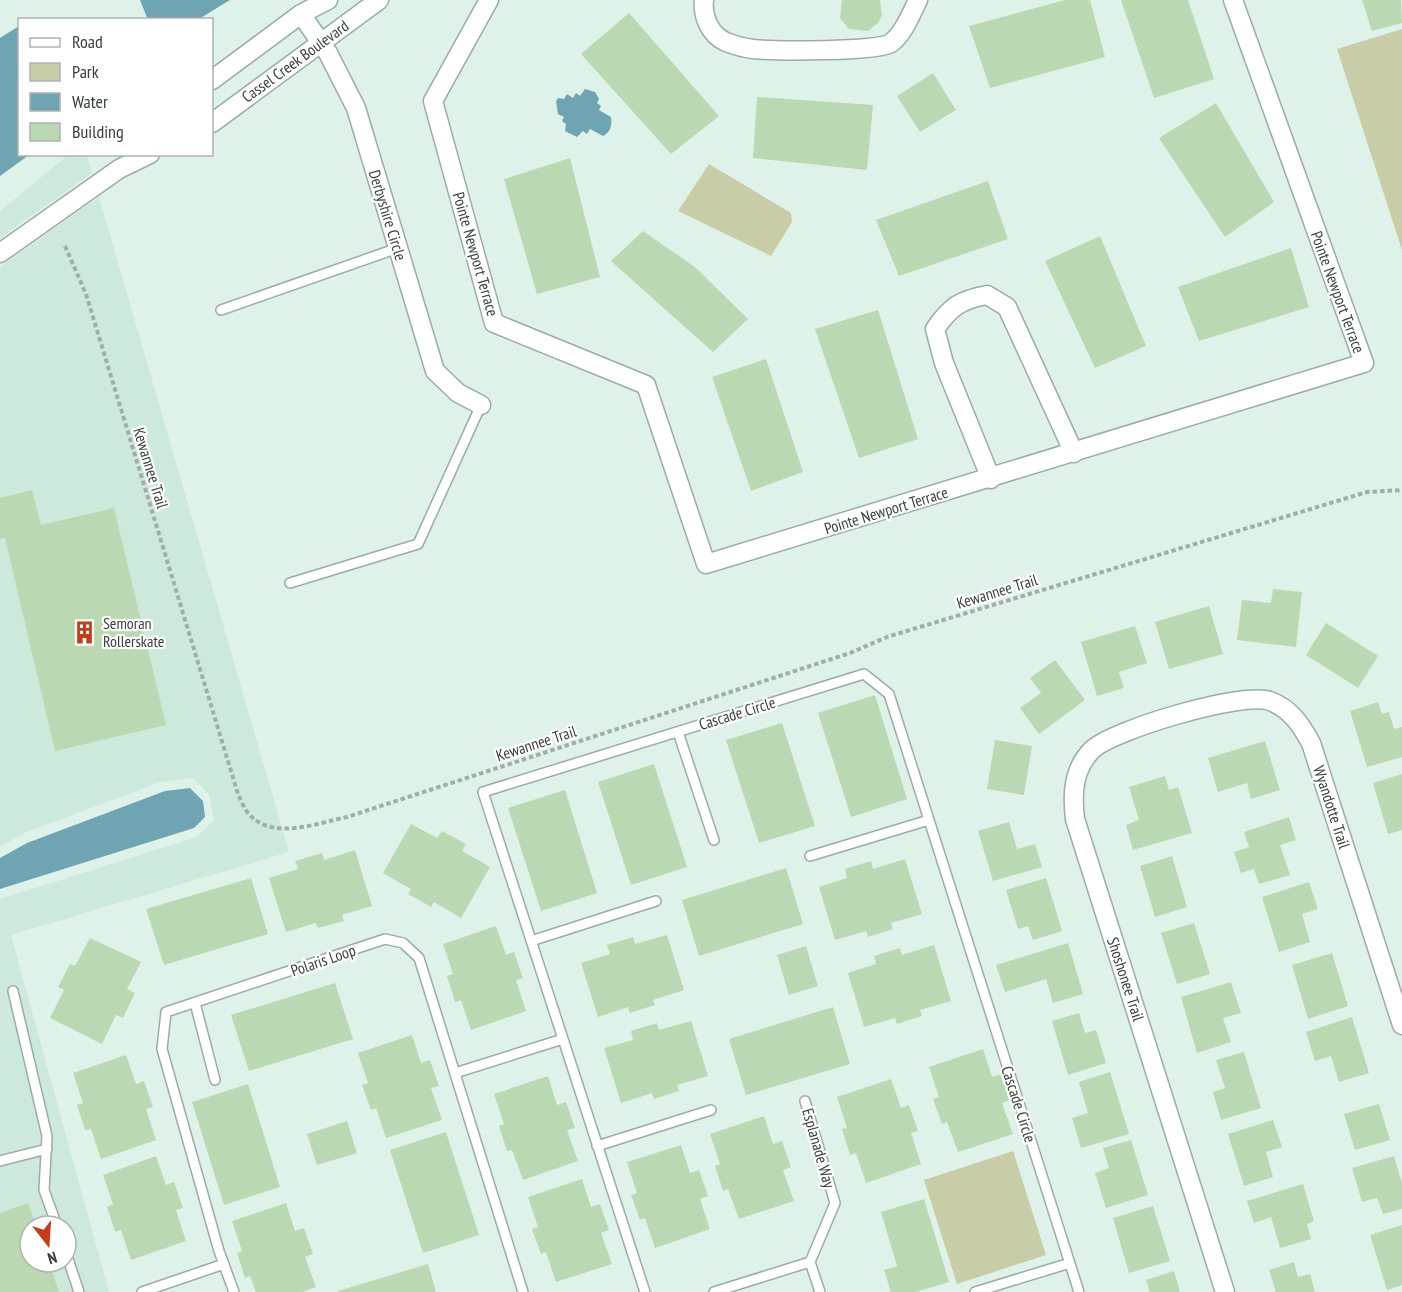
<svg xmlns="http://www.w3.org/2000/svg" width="1402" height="1292" viewBox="0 0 1402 1292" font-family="'PT Sans Narrow',sans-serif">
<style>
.built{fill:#cde9dc;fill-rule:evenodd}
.green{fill:#c8cda7}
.water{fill:#6fa4b3}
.building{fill:#bad9b3}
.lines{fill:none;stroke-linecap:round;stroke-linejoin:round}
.service-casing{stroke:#9aada4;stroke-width:12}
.minor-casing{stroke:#9aada4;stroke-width:21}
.path{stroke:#9fafa8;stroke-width:4;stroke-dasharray:4.5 3;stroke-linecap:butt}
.service{stroke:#fff;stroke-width:9}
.minor{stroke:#fff;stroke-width:18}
.labels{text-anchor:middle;stroke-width:4.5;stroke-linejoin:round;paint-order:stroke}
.street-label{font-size:16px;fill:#373f3b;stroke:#fff}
.poi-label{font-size:16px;fill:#373f3b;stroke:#fff;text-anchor:start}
</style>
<rect width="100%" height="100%" fill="#def2e9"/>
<path class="built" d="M69 154 87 155 92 173 0 238V211Z
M99 197 289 852 11 935 109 1292H0V899L197 837 214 820 209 794 196 781 191 778 161 782 24 833 0 847V267ZM30 1226H66V1262H30Z"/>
<path class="green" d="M1402 29V250L1337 49Z
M709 164 791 213 792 222 771 256 678 211Z
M1013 1151 1046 1255 957 1284 924 1180Z"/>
<path class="water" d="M140 0H230L199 19 148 20Z
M19 26 20 154 29 155 0 176V38Z
M585 89 595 92 599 99 597 103 601 106 599 110 611 117C612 125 611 132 603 136L590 129 587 134 583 131 577 137 565 131 566 124 562 121 564 117 558 114 556 101 558 98 564 99 567 94 573 98 576 93 580 96Z
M190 788 203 801 205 817 194 828 0 889V858L27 843 165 791Z"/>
<path class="building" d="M842 0H880L882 15 879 22 868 31 849 29 840 18Z
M1065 0H1090L1105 57 990 88 969 26Z
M1121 0H1188L1214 79 1154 98Z
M1362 0H1401L1402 23 1372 31Z
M629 13 719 116 671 154 581 54Z
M933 73 956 110 920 132 897 96Z
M757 97 873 105 867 170 753 158Z
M1216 103 1274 202 1225 237 1159 138Z
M570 158 600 277 537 294 504 179Z
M988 181 1008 239 899 276 876 220Z
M643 231 695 267 748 319 713 352 611 261Z
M1100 236 1146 346 1095 368 1045 261Z
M1291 248 1309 307 1199 341 1178 287Z
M878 310 918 439 859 458 815 329Z
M766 359 803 472 751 491 712 377Z
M32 490 41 525 114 508 166 725 55 751 5 538 0 539V498Z
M1273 589 1302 592 1296 647 1237 640 1242 600 1271 603Z
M1209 606 1223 654 1169 669 1155 622Z
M1326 623 1378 656 1358 688 1306 655Z
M1135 626 1147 663 1119 672 1124 688 1097 696 1081 642Z
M1055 660 1085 700 1039 734 1020 708 1041 693 1030 678Z
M875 695 907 799 851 817 818 713Z
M1378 702 1382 714 1389 712 1394 729 1402 727V757L1367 767 1350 711Z
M782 723 815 826 759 843 726 740Z
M995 740 1032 746 1024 795 987 789Z
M1265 741 1280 790 1251 799 1247 783 1218 792 1208 758Z
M654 764 687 867 631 885 598 782Z
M1402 774V830L1388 834 1373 783Z
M1165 776 1169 790 1178 787 1192 833 1133 850 1126 825 1139 820 1129 787Z
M565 790 597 893 541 911 508 808Z
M1289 817 1296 840 1280 845 1290 875 1259 884 1254 869 1241 873 1234 852 1249 847 1244 832Z
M1009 822 1017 849 1035 844 1042 867 993 881 978 831Z
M411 824 437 838 442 831 466 844 462 851 490 867 461 918 434 902 431 907 408 894 411 889 383 873Z
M355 850 372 906 342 915 344 921 318 928 316 923 286 932 269 878 298 869 295 861 322 853 324 860Z
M1172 856 1187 907 1155 917 1140 866Z
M905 859 922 914 891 923 893 929 868 937 866 931 835 940 819 887 847 878 845 869 871 861 873 869Z
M786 868 803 924 699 956 682 900Z
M251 878 268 934 164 965 146 909Z
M1046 878 1062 931 1033 940 1028 926 1018 929 1006 890Z
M1309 882 1318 909 1302 914 1310 942 1279 952 1262 897Z
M1194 923 1210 974 1177 984 1161 933Z
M496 926 506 955 514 952 523 978 516 980 526 1011 471 1030 461 1000 455 1002 447 976 453 974 443 944Z
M667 935 684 990 653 1000 655 1005 630 1013 628 1007 598 1017 581 963 610 954 607 945 633 937 635 944Z
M90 938 141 962 127 989 135 993 123 1018 116 1015 102 1044 50 1018 64 990 58 987 70 964 75 966Z
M1068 943 1083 994 1053 1003 1046 979 1005 992 996 965Z
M934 945 951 1001 920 1010 922 1016 897 1024 895 1018 864 1027 848 973 876 964 874 956 900 948 902 955Z
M806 946 818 986 789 995 777 955Z
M1332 953 1348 1006 1308 1019 1292 965Z
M1231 982 1241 1013 1223 1018 1231 1042 1197 1053 1181 997Z
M335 983 353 1039 249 1071 231 1015Z
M833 1007 850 1064 746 1095 729 1039Z
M1079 1013 1085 1033 1096 1030 1106 1063 1068 1075 1052 1021Z
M1352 1017 1369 1073 1339 1082 1331 1056 1315 1061 1306 1032Z
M691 1021 708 1076 677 1085 679 1091 654 1099 652 1093 621 1103 604 1048 633 1040 631 1031 657 1023 659 1030Z
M412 1035 421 1063 430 1060 439 1086 431 1088 442 1120 386 1138 376 1108 371 1110 362 1085 368 1083 358 1053Z
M983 1049 992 1077 1001 1074 1010 1100 1002 1103 1013 1134 958 1152 947 1122 942 1124 933 1099 939 1097 929 1067Z
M1244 1052 1261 1108 1221 1120 1213 1092 1225 1088 1216 1060Z
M126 1055 136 1084 144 1081 153 1107 146 1109 156 1140 101 1159 91 1129 85 1130 77 1105 83 1103 73 1073Z
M1110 1072 1129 1134 1081 1148 1072 1118 1088 1113 1079 1082Z
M548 1076 557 1105 566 1102 575 1128 567 1130 578 1161 523 1180 512 1150 507 1151 499 1126 504 1124 494 1094Z
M891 1079 901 1108 909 1105 918 1131 911 1133 921 1164 866 1183 856 1153 850 1155 842 1129 847 1128 837 1097Z
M248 1084 280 1187 224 1205 192 1102Z
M1379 1104 1390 1140 1355 1150 1344 1114Z
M764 1116 773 1144 782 1141 791 1167 783 1170 794 1201 739 1219 728 1189 723 1191 715 1166 720 1164 710 1134Z
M1273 1120 1282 1147 1266 1152 1273 1177 1244 1186 1228 1134Z
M347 1121 357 1153 317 1165 307 1134Z
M446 1132 479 1235 423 1253 390 1150Z
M1131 1140 1148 1195 1106 1208 1095 1173 1109 1168 1103 1148Z
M681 1145 690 1173 699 1170 708 1196 700 1199 710 1229 655 1248 645 1218 640 1220 631 1195 637 1193 627 1162Z
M156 1156 166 1185 174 1182 183 1208 176 1210 186 1241 131 1260 121 1230 115 1232 107 1207 113 1204 103 1175Z
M1394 1156 1402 1183V1209L1383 1214 1377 1198 1362 1202 1352 1168Z
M582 1179 591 1207 600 1204 609 1230 601 1233 612 1264 556 1282 546 1252 541 1254 532 1229 538 1227 528 1197Z
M1303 1184 1314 1221 1307 1224 1311 1239 1280 1248 1271 1217 1254 1223 1247 1201Z
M924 1199 949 1282 916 1292H891L884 1270 897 1266 881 1212Z
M28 1203 36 1226H30V1262H49L59 1292H0V1213Z
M286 1203 295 1231 304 1228 313 1254 305 1257 316 1287 302 1292H256L250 1276 245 1278 237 1253 242 1251 232 1221Z
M1153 1206 1170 1261 1129 1273 1113 1218Z
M1402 1225V1285L1387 1290 1370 1235Z
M1294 1262 1298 1277 1310 1274 1315 1292H1276L1269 1270Z
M428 1264 436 1292H338V1291Z
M1174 1271 1180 1292H1150L1146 1280Z"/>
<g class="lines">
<defs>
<path id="service" d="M221 310 398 248
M290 583 418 544 481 405
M678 732 714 840
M810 856 929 820
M531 941 656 901
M13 991 47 1136 44 1190 57 1226
M195 1003 215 1080
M455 1073 563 1039
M805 1101 835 1203 810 1262 820 1292
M597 1146 711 1110
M0 1161 47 1149
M66 1253 79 1292
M142 1292 224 1264
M234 1292 219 1251 162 1049 166 1012 385 939 403 943 419 958 523 1292
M645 1292 483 792 864 674 889 694 1079 1292
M714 1292 810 1262
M975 1292 1070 1263"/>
<path id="minor" d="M489 0 433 101 494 323 646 385 706 564 1364 363 1233 0
M704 0C702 16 710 35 726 42 734 45 745 48 753 49 772 51 881 52 891 43 904 33 911 14 918 0
M301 14 328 53 356 108 435 371 458 393 481 405
M212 80 301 14 328 0
M212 123 379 0
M0 253 119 169 150 154
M991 479 944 363 935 329C950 307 960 300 987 295L1007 307 1074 453
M1225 1292 1075 819C1072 794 1073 769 1092 750 1112 730 1243 691 1270 701 1291 709 1301 725 1311 743L1402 1025"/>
</defs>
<use href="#service" class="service-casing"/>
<use href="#minor" class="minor-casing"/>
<path class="path" d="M65 246 86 294 238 794C241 800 244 809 249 814 272 841 318 823 347 817L850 653 887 637 1367 492 1402 490"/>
<use href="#service" class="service"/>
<use href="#minor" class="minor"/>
</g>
<defs>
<symbol id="building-bare" viewBox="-9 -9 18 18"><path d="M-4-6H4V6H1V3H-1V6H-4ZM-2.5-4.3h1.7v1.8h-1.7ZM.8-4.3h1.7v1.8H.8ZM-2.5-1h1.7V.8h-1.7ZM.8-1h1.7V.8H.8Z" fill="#c53c16" stroke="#fff" stroke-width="2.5" paint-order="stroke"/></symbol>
</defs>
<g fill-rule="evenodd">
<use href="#building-bare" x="68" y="616" width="33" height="33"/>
</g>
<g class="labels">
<g class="street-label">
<text transform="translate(295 61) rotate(-36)" y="6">Cassel Creek Boulevard</text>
<text transform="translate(388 215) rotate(73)" y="6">Derbyshire Circle</text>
<text transform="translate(476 254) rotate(74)" y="6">Pointe Newport Terrace</text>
<text transform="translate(1338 292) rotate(70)" y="6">Pointe Newport Terrace</text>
<text transform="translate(151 468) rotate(73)" y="6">Kewannee Trail</text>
<text transform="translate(886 510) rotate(-17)" y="6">Pointe Newport Terrace</text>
<text transform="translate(997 591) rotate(-17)" y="6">Kewannee Trail</text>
<text transform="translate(737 713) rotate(-17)" y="6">Cascade Circle</text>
<text transform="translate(536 743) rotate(-18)" y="6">Kewannee Trail</text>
<text transform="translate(1332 807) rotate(72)" y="6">Wyandotte Trail</text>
<text transform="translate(323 960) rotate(-19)" y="6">Polaris Loop</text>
<text transform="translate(1126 979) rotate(72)" y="6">Shoshonee Trail</text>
<text transform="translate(1019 1104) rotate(72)" y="6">Cascade Circle</text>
<text transform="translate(819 1148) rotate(74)" y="6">Esplanade Way</text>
</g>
<g class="poi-label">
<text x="103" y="629">Semoran<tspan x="103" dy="18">Rollerskate</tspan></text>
</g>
</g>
<rect x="18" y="18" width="195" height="138" fill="#ffffff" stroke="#afb2b1" stroke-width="1.5"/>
<rect x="30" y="38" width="30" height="9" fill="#ffffff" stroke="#afb2b1" stroke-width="1.5"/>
<text x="72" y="48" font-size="18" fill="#373f3b">Road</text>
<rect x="30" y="63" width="30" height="18" fill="#c8cda7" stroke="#afb2b1" stroke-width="1.5"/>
<text x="72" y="78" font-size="18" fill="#373f3b">Park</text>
<rect x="30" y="93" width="30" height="18" fill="#6fa4b3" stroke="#afb2b1" stroke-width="1.5"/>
<text x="72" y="108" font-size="18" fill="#373f3b">Water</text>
<rect x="30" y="123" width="30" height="18" fill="#bad9b3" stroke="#afb2b1" stroke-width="1.5"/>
<text x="72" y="138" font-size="18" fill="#373f3b">Building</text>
<g transform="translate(48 1244) rotate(163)"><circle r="28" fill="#ffffff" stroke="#afb2b1" stroke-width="1.5"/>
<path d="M0-4.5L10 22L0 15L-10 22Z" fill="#c53c16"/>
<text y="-9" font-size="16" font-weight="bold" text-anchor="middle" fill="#373f3b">N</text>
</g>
</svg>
